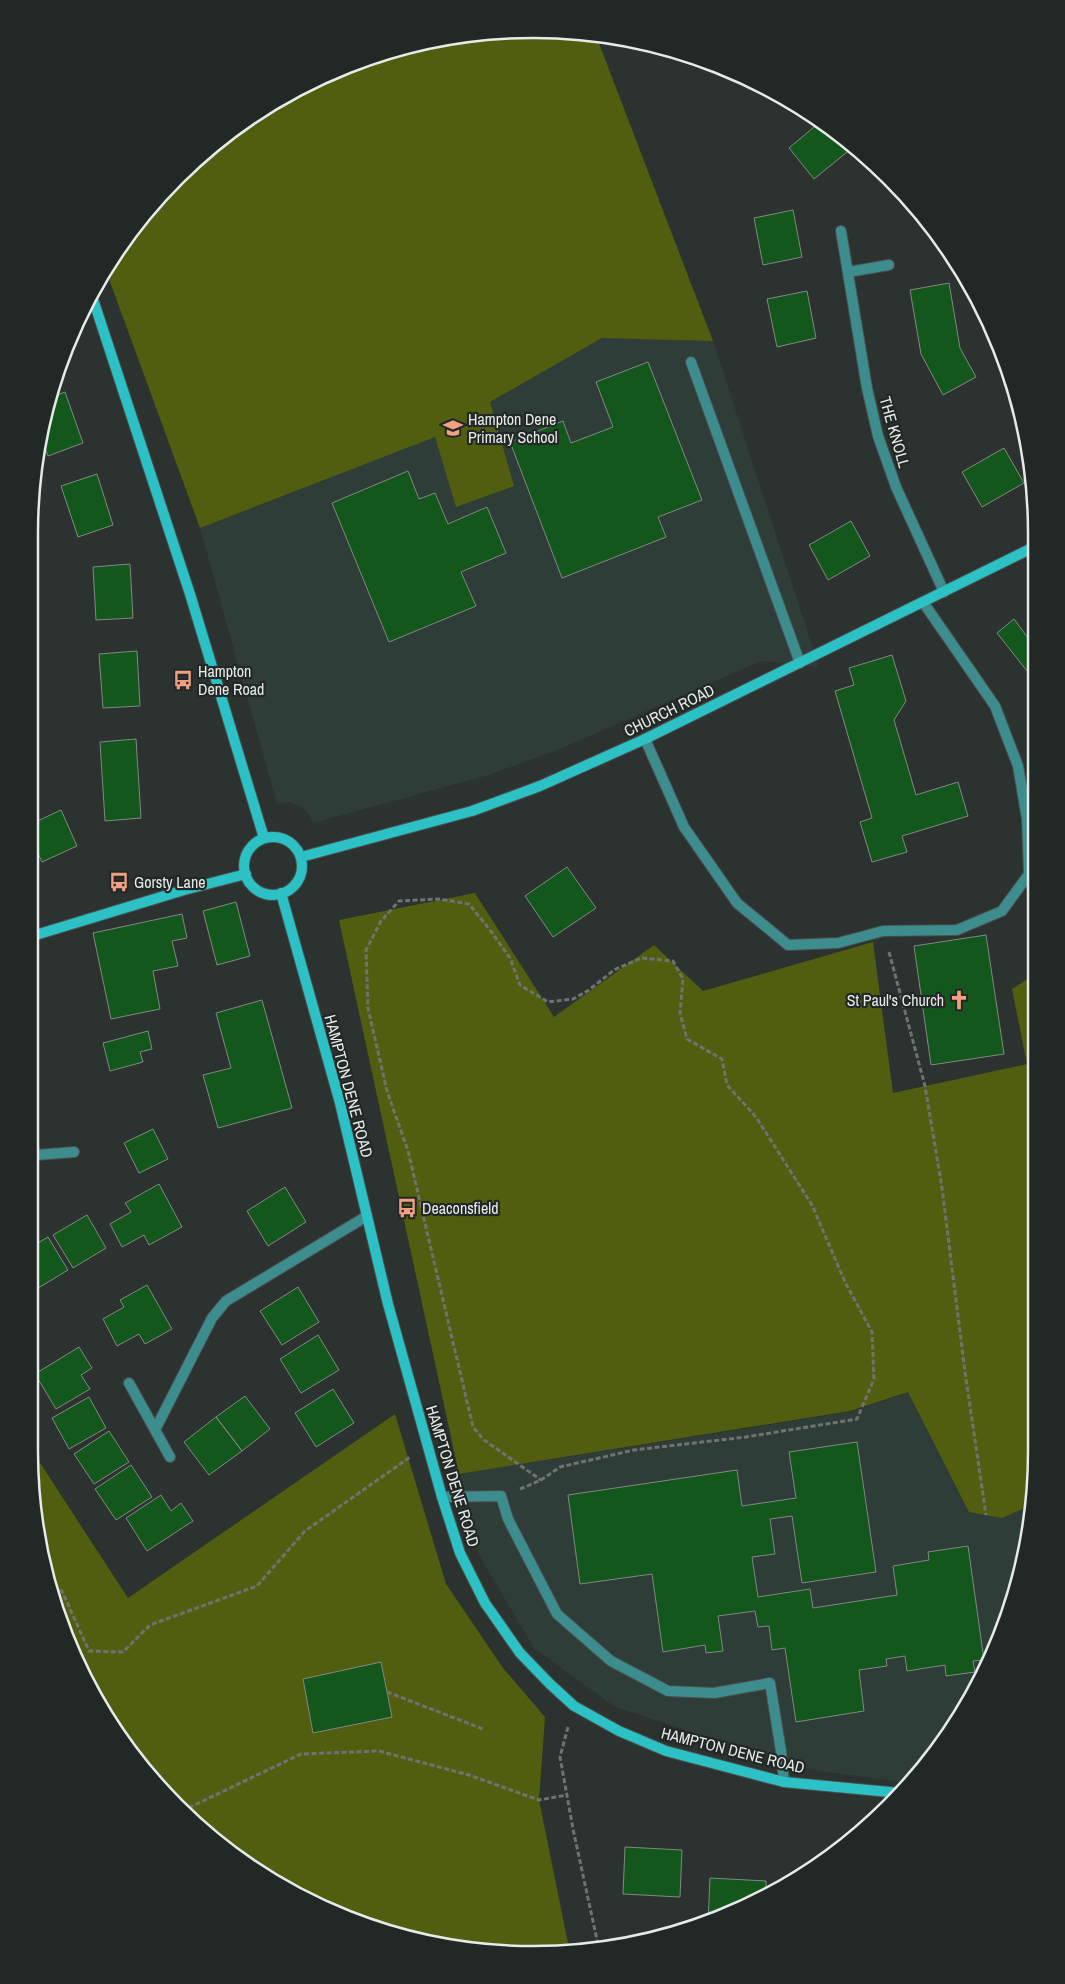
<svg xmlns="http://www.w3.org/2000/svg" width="1065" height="1984" viewBox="0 0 1065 1984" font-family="'Archivo Narrow',sans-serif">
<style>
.built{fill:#2f3d38}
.green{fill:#515e0f}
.building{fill:#13571d;stroke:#838883}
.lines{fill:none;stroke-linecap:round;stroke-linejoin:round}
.lane-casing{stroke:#4a4f4d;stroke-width:12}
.street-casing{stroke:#4a4f4d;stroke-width:12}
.secondary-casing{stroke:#4a4f4d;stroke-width:12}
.path{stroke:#6e7371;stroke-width:3;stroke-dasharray:5 2.5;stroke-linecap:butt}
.lane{stroke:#3d8d8e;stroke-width:10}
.street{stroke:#3d8d8e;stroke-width:10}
.secondary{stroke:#2cc1c4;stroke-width:10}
.labels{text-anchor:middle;stroke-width:4.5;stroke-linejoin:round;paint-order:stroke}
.poi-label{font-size:16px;fill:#e6eae8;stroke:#222826;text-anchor:start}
.street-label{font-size:16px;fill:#e6eae8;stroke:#222826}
.rim{fill:none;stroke:#e6eae8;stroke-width:2.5}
</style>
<rect width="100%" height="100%" fill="#2c3230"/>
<path class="built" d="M499 30 595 33 713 341 819 667 761 661 553 752 485 776 313 823 309 814 301 806 289 802 277 804 200 528 131 232 201 156 226 133 309 81 402 46Z
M909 1392 969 1511 1002 1518 1032 1505 1019 1582 969 1703 932 1758 909 1783 806 1769 615 1707 534 1648 479 1555 459 1474 850 1412Z"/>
<path class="green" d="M499 30 595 33 713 341 602 338 490 402 514 486 456 507 435 437 200 528 105 268 131 232 201 156 226 133 309 81 402 46Z
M475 893 554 1017 654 945 703 991 873 942 893 1093 1027 1064 1012 989 1034 975 1035 1484 1032 1505 1002 1518 969 1512 908 1392 850 1411 459 1474 339 920Z
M395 1414 446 1584 503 1668 545 1717 539 1800 570 1953 499 1954 402 1938 339 1917 253 1871 200 1830 133 1758 96 1703 56 1614 38 1549 29 1446 128 1598Z"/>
<path class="building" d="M820 122 844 139 852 148 814 179 789 148Z
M793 210 802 257 763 265 754 218Z
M949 283 960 348 976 377 943 395 921 354 910 290Z
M807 291 816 338 777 347 767 299Z
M648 362 702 500 658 517 666 537 562 578 510 442 563 421 571 443 613 427 596 382Z
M65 392 83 443 48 456 40 435 46 402 47 399Z
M1004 448 1024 483 982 507 962 472Z
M408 471 419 499 435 493 448 524 487 507 506 553 461 572 476 606 389 642 332 503Z
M97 474 113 525 78 537 61 486Z
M851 521 870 556 828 580 809 545Z
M130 564 133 618 96 620 93 567Z
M1014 619 1028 638 1033 634V667L1027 671 997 633Z
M137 651 140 706 103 708 99 654Z
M892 655 906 701 894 720 916 795 958 782 968 816 902 836 907 852 872 862 860 822 872 818 835 691 854 685 849 668Z
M136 739 141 818 105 821 100 742Z
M61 810 77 846 42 862 29 834V825Z
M567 867 596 908 553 937 525 896Z
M236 902 250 956 217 965 203 911Z
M182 914 187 938 172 941 178 966 153 971 160 1009 111 1019 93 933Z
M986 935 1004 1054 931 1065 914 946Z
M262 1000 292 1108 218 1128 203 1075 231 1068 216 1013Z
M148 1031 152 1049 140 1052 143 1062 110 1071 103 1043Z
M153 1129 168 1159 139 1173 124 1143Z
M159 1184 182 1227 149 1245 144 1235 122 1247 110 1224 131 1212 125 1203Z
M285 1187 306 1222 268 1246 247 1211Z
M87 1215 106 1248 73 1268 53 1235Z
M48 1237 68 1270 35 1290 29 1280V1248Z
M147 1285 172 1329 145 1344 139 1334 117 1346 103 1319 124 1307 120 1300Z
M298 1287 319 1322 282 1345 260 1311Z
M318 1335 339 1370 301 1393 280 1359Z
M79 1347 92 1368 81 1375 90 1389 56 1409 35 1374Z
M333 1389 354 1423 316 1447 295 1413Z
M245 1396 270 1429 242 1451 216 1417Z
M89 1397 106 1428 69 1449 52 1418Z
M216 1417 242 1451 209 1475 184 1442Z
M109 1431 129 1462 94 1484 74 1454Z
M857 1442 876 1572 802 1583 792 1516 770 1519 775 1554 752 1557 758 1597 810 1589 813 1608 897 1595 893 1566 929 1560 928 1552 968 1546 984 1660 973 1661 975 1672 946 1676 945 1665 907 1671 905 1656 886 1659 887 1666 859 1670 864 1711 796 1722 785 1648 772 1650 769 1626 758 1627 755 1611 718 1616 723 1651 706 1653 705 1645 663 1652 652 1574 580 1584 568 1495 737 1470 742 1506 796 1498 789 1452Z
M131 1465 152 1497 116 1520 95 1489Z
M161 1495 171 1511 181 1503 193 1521 147 1551 126 1518Z
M381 1662 392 1717 313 1733 303 1679Z
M625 1847 682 1850 680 1897 623 1894Z
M710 1878 766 1881V1895L726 1917 708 1923Z"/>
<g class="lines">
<defs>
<path id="lane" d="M691 362 800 663
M645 739 684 827 737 903 788 945 838 943 883 931 957 930 1002 911 1029 874 1027 819 1018 766 995 706 923 602
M442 1497 501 1496 508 1519 557 1614 611 1661 668 1691 714 1693 770 1683 781 1751 784 1782"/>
<path id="street" d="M841 231 867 388 878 436 896 487 944 592
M848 272 889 265
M29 1136 36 1155 74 1152
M129 1383 170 1457
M155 1430 212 1318 226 1301 367 1216"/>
<path id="secondary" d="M91 293 190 594 264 838
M244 866a29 29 0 1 1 58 0a29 29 0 1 1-58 0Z
M301 857 472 811 540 786 645 739 1032 548
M281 893 340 1103 388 1304 442 1497 460 1553 485 1603 520 1653 550 1684 574 1706 619 1731 666 1751 784 1782 900 1793
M29 937 184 890 246 874"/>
</defs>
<use href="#lane" class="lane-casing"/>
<use href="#street" class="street-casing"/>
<use href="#secondary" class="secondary-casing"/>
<path class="path" d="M889 952 925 1086 942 1188 965 1372 986 1515
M520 1489 541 1480 560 1467 634 1450 746 1437 857 1419 874 1379 872 1332 845 1282 812 1205 756 1117 727 1085 722 1059 687 1039 680 1013 683 979 673 961 641 958 614 970 589 990 573 999 548 1002 520 985 510 958 490 930 469 904 439 899 399 901 381 921 366 950 368 1008 387 1091 408 1151 473 1427 484 1440 541 1480
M47 1582 62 1591 89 1651 123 1652 150 1625 257 1586 305 1531 410 1457
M387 1692 483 1729
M568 1727 560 1757 573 1829 599 1949
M182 1811 301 1754 379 1751 469 1775 539 1800 567 1795"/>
<use href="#lane" class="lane"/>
<use href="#street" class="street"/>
<use href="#secondary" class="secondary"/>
</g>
<defs>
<symbol id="school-bare" viewBox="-9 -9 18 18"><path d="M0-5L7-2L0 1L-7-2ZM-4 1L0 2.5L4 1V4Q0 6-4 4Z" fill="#f3a081" stroke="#222826" stroke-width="2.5" paint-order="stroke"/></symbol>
<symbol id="bus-bare" viewBox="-9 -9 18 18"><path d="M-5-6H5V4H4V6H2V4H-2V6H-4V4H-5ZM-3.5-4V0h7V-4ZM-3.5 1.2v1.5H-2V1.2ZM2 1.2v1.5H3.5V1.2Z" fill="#f3a081" stroke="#222826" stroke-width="2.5" paint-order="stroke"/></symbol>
<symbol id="church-bare" viewBox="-9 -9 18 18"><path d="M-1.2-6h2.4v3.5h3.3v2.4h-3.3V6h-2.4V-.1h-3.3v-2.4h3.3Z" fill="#f3a081" stroke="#222826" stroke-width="2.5" paint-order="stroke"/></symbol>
</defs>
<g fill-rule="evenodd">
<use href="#school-bare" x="439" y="414" width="28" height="28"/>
<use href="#bus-bare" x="169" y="666" width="28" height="28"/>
<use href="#bus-bare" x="105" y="868" width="28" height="28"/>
<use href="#church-bare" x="945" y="986" width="28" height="28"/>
<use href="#bus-bare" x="393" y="1194" width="28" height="28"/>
</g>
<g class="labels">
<g class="poi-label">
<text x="468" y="425">Hampton Dene<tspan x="468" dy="18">Primary School</tspan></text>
<text x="198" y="677">Hampton<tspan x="198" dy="18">Dene Road</tspan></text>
<text x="134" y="888">Gorsty Lane</text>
<text x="944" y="1006" text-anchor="end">St Paul's Church</text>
<text x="422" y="1214">Deaconsfield</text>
</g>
<g class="street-label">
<text transform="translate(895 432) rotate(74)" y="6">THE KNOLL</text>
<text transform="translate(669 710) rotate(-26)" y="6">CHURCH ROAD</text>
<text transform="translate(349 1086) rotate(75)" y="6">HAMPTON DENE ROAD</text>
<text transform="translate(453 1476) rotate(73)" y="6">HAMPTON DENE ROAD</text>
<text transform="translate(733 1750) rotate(14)" y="6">HAMPTON DENE ROAD</text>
</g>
</g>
<path d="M0 0H1065V1984H0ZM533 38H533A495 495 0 0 1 1028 533V1451A495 495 0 0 1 533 1946H533A495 495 0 0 1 38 1451V533A495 495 0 0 1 533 38Z" fill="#222826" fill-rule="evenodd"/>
<path class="rim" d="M533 38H533A495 495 0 0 1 1028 533V1451A495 495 0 0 1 533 1946H533A495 495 0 0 1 38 1451V533A495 495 0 0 1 533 38Z"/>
</svg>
